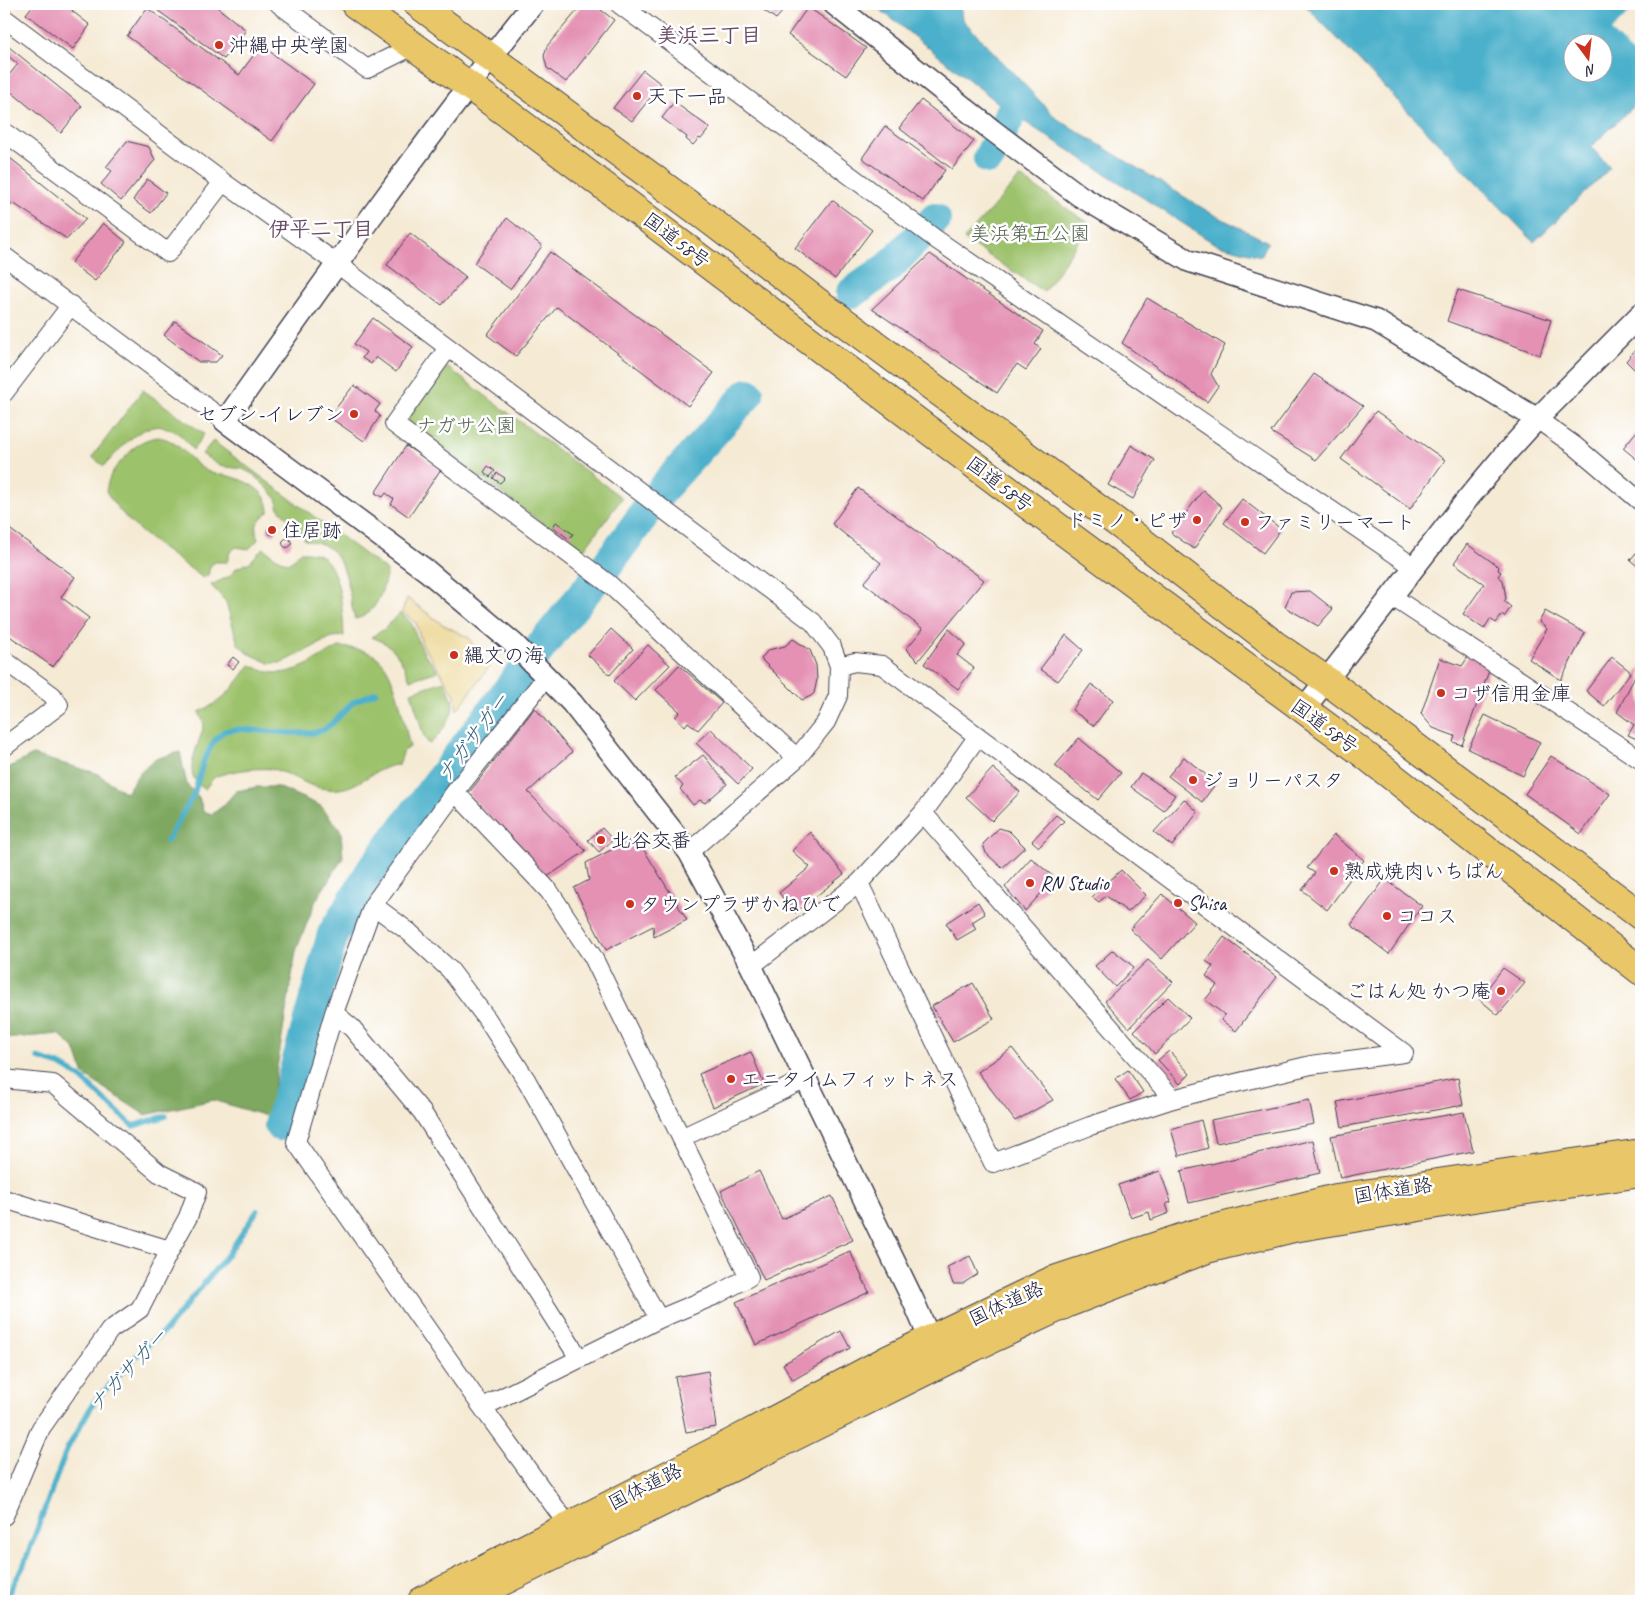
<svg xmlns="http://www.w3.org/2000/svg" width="1645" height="1605" viewBox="0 0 1645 1605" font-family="Caveat,'Klee One',sans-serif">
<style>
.green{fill:#9dc26c;stroke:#607254}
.forest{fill:#7ea860;stroke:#50654e}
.sand{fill:#eeda9e;stroke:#887e6c}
.water{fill:#4cb0cb;stroke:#376983;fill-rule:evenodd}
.pier{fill:#f5ead4}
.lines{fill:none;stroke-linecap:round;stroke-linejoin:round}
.stream{stroke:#4cb0cb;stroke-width:5.5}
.river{stroke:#4cb0cb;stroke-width:32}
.building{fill:#e491b4}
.minor-casing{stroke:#424052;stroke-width:20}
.tertiary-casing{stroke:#424052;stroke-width:24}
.primary-casing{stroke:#424052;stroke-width:30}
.trunk-casing{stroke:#424052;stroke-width:30}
.minor{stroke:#fff;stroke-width:18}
.tertiary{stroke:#fff;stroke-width:21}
.primary{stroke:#e9c769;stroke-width:28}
.trunk{stroke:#e9c769;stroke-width:28}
.poi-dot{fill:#c8321e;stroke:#fff;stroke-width:2}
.labels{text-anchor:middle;stroke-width:5;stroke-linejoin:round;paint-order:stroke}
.poi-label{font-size:20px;fill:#22223b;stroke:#fff;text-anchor:start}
.park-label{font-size:20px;fill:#53624f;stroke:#fff}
.street-label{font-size:20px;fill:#22223b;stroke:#fff}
.neighbourhood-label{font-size:21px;font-weight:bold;fill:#664965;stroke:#fff}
.water-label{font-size:21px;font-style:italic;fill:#35627c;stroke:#fff}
</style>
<rect width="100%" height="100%" fill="#fff"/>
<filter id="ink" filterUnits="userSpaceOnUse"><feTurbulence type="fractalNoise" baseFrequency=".02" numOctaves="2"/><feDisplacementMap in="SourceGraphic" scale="10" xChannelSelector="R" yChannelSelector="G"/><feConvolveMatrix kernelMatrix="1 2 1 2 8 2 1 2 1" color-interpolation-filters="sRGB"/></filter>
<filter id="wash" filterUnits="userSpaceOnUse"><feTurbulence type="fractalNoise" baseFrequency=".0096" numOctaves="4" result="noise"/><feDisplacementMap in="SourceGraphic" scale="20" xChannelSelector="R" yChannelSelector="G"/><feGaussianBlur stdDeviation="1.12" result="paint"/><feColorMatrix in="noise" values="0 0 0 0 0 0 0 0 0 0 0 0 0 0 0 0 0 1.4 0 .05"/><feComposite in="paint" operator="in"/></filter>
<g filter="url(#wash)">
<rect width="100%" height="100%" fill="#f5ead4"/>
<path class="green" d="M1020 177 1090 224 1044 292 964 239Z
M447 367 622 498 582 552 410 426 408 417Z
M143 390 204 434 193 450C189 445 185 439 180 435 148 410 124 446 104 466L92 457Z
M158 437C181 440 189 463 209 472 213 474 219 474 224 475 243 479 268 489 269 511 258 521 253 524 258 540L249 549 236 547 230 552 227 562H215L210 566 208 575 203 578C169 552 128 529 106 491 110 471 115 468 128 454 139 443 142 440 158 437Z
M213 441 387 571C383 590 377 615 355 619 348 596 350 567 331 550 324 543 314 542 305 540L303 535 279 509 276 498 271 492 254 475 243 469 220 466 202 454Z
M263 548 275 557 287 563 294 559 300 552C307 552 314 552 320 555 341 568 343 614 344 636L332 637 282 663H269L248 653 238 644 226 602 211 585 230 576 235 569 250 562Z
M400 613C418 626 412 631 421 647 425 656 432 663 438 671L410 680C401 658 395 645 371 637L383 630Z
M339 647C354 648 372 650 382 662 397 679 404 724 410 747L404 750 399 765C378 765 362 786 339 789 314 792 298 777 276 770 264 766 227 771 215 777 211 780 208 785 205 789 178 775 201 744 204 724L199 712C224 701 234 687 250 665 255 667 260 670 265 671 291 679 317 659 339 647Z
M444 681C454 700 457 708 445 726 440 733 437 739 429 744L424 737 411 692Z"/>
<path class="forest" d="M180 752 187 785 199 797 203 811 212 814 223 806 236 791 257 787H278L321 806 341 831 343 858 316 900 296 951 269 1117 213 1100 145 1115 84 1075 76 1051 59 1034 4 1039V770L33 755 96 773 126 793 140 772 155 759Z"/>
<path class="sand" d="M407 598 442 624 469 638 480 658 489 667 457 710 455 695 422 644 416 623 402 612Z"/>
<path class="water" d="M873 4H966L961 9 962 19 1056 118 1209 212 1268 242 1261 256 1215 244 1011 113Z
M1304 4H1641V99L1591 147 1610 168 1534 242ZM1572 42H1602V72H1572Z"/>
<path class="pier" d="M1632 10 1641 19V56L1639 59 1611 31Z"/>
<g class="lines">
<path class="stream" d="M167 841 194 794 204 760 214 741 224 731 240 729 289 733H313L325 729 335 721 353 702 376 692
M38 1058 60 1065 80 1077 133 1126 166 1116
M4 1601 23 1567 67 1449 94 1402 146 1346 166 1330 228 1254 257 1211"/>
<path class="river" d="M989 158 1011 113
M852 293 890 266 935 219
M280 1125 333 934 372 870 547 639 607 565 664 487 748 394"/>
</g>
<g id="blocks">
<path class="building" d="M34 4H77L72 11 90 25 73 49 26 14Z
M149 4H213L246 30 224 59Z
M583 4H593L614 20 566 82 547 68 544 56 547 46Z
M755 4H789L776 19Z
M808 7 866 48 846 76 788 35Z
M147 8 239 75 261 45 314 84 272 141 127 36Z
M9 47 82 106 61 133 4 86V81L18 64 4 53Z
M643 70 661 84 632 121 613 108Z
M921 100 974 141 952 169 899 128Z
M674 102 710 128 701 139 699 138 693 145 686 139 687 137 662 118Z
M885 126 945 170 923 201 862 158Z
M127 141 149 147 155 160 121 201 101 184 112 171 106 167Z
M10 158 86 219 67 239 13 203 4 213V168Z
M147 179 166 193 151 213 133 200Z
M832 200 872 230 835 279 795 248Z
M507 218 542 246 510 289 474 263Z
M103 223 126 242 95 281 71 263Z
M410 233 466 277 442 305 387 265Z
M550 252 714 373 688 406 557 307 516 356 487 335Z
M930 254 1043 331 1035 344 1041 349 1026 370 1017 364 997 393 872 309Z
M1458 290 1551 320 1540 355 1447 321Z
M1147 298 1225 345 1211 374 1218 386 1207 402 1122 343Z
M373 318 413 347 396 372 376 357 371 364 362 358 366 352 354 344Z
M175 321 222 355 216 362H199L164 335Z
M1641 343V376L1626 361Z
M1314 374 1363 406 1316 460 1271 432Z
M354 385 380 404 375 411 380 416 364 441 329 417Z
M1376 411 1445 460 1410 509 1341 459Z
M1641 426V463L1623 448Z
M1131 445 1155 460 1133 499 1108 485Z
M406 446 441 469 409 517 391 504 394 499 386 493 383 497 375 493Z
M488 466 495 471 490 477 484 472Z
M497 473 505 478 500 483 493 478Z
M858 488 984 580 918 661 906 649 923 629 864 583 881 563 832 524Z
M1203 490 1222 507 1194 549 1171 533Z
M1242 499 1281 529 1263 553 1224 523Z
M556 522 573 534 569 539 553 527Z
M4 525 75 577 61 597 89 618 53 667 4 632Z
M267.5 530a4.5 4.5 0 1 1 9 0a4.5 4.5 0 1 1-9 0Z
M282.5 543a4.5 4.5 0 1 1 9 0a4.5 4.5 0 1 1-9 0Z
M1467 544 1499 567 1498 570 1501 572 1498 576 1503 580 1506 599 1504 601 1511 607 1504 617 1502 615 1496 623 1490 619 1484 629 1463 614 1484 584 1454 563Z
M1641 547V569L1630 560Z
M1310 591 1333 609 1318 626 1285 607 1291 592Z
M1545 611 1585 633 1561 680 1529 659 1547 629 1539 622Z
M611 629 633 649 610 675 588 655Z
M949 629 966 644 957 655 974 668 958 689 924 664Z
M1066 635 1083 650 1058 681 1040 669Z
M793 639 810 650 816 665 817 680 814 693 811 696 802 700 761 659 768 650 785 646Z
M648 645 670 665 635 701 614 681Z
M1470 654 1490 668 1462 745 1453 742 1455 736 1433 728 1421 714 1440 658 1462 666Z
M233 657 239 662 233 669 227 665Z
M1612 657 1631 672 1604 706 1586 691Z
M679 665 722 703 698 730 688 722 685 726 675 717 680 712 656 690Z
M1639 669 1641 670V741L1628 735 1634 725 1617 712Z
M1091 684 1113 700 1094 726 1072 710Z
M535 708 572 752 528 792 586 851 547 877 468 794Z
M1485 715 1540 742 1523 776 1468 749Z
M711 729 752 769 738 784 696 743Z
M1079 738 1121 773 1098 800 1055 766Z
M703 755 727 784 705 803 700 800 693 805 680 789 683 786 675 777Z
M1551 756 1610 794 1581 834 1525 794Z
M1184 757 1216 783 1202 802 1168 776Z
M993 768 1020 792 992 821 966 797Z
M1141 773 1175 795 1164 811 1131 787Z
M1184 799 1198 812 1172 846 1154 832Z
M1056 815 1064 821 1039 847 1032 841Z
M602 828 613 840 599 852 588 840Z
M999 828 1009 831 1025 847 1002 868 986 853 983 844Z
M810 832 844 874 795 913 779 893 810 867 792 851Z
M1334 835 1364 860 1327 910 1302 890 1315 873 1307 868Z
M636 837 687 920 654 937 653 926 606 950 574 888 589 880 586 863Z
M1031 858 1055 878 1025 911 1005 887Z
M1121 870 1146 895 1128 912 1106 896 1099 902 1092 897Z
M1385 879 1422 906 1389 954 1351 925Z
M1162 894 1195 922 1162 959 1130 929Z
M978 902 985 914 972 922 976 929 957 940 946 923Z
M1224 937 1277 977 1236 1031 1221 1020 1225 1015 1205 1000 1217 985 1206 976 1213 966 1206 961Z
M1113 950 1134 967 1115 987 1095 966Z
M1148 960 1173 982 1129 1028 1105 1001Z
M1503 968 1525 983 1498 1015 1479 999Z
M973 983 994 1019 953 1042 932 1006Z
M1168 997 1190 1018 1155 1054 1134 1031Z
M1012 1048 1053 1100 1015 1121 978 1072Z
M1169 1051 1190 1074 1180 1084 1158 1060Z
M751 1052 764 1084 713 1107 699 1074Z
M1128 1070 1143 1092 1130 1100 1115 1079Z
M1458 1078 1463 1105 1342 1127 1337 1102Z
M1309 1100 1314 1124 1216 1143 1211 1120Z
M1464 1112 1473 1151 1340 1178 1331 1136Z
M1201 1120 1208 1148 1179 1156 1171 1129Z
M1313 1140 1320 1173 1189 1203 1181 1171Z
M759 1171 782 1219 832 1196 853 1240 764 1280 721 1191Z
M1160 1171 1171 1202 1166 1204 1169 1213 1151 1220 1149 1212 1131 1218 1118 1185Z
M850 1251 869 1292 756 1345 736 1302Z
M970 1256 978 1274 962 1284H953L947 1267Z
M841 1331 850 1348 793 1380 783 1364Z
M708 1371 716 1427 686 1432 675 1377Z"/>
</g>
</g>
<g filter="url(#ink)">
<use href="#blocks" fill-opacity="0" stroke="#424052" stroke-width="1"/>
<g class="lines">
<defs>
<path id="minor" d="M279 4 367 69 413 46
M619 4 937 240 1414 567
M4 18 223 182 336 263 813 622 832 647 839 666 855 662 882 665 1404 1053 1311 1065 1215 1088 1173 1099 1090 1126 993 1163 859 883
M4 132 168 253 223 182
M4 256 225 421
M448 348 394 424 609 584 797 758
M4 393 71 305
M1537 419 1575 446 1641 502
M1391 596 1641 760
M4 660 52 695 59 705 4 747
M546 677 455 792 373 905 334 1013 296 1142 472 1393 568 1525
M455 792 549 891 593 957 749 1277 716 1295 659 1319 483 1407
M923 813 1173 1099
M689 852 797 758 814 737 826 722 838 696 839 666
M373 905 409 932 450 970 487 1019 527 1081 659 1319
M751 966 859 883 923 813 978 736
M334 1013 352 1028 422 1112 579 1358
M4 1079 53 1084 159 1173 197 1192 188 1217 170 1250 140 1309 110 1330 41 1428 4 1516
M681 1138 806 1079
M4 1199 170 1250"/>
<path id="tertiary" d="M533 4C425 139 325 280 225 421L427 571 514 644 572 703 689 852 751 966 913 1300 936 1353
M834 4 992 130 1080 196 1189 261 1376 321 1537 419
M1303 710 1469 497 1506 453 1537 419 1641 314"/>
<path id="primary" d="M422 1601 733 1442 889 1359 1051 1281 1193 1234 1336 1198 1641 1153
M463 1601 974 1347 1068 1303 1207 1249 1294 1228 1467 1199 1641 1173"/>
<path id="trunk" d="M355 4 507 113 1028 505 1356 748 1641 971
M418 4 703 215 816 301 1127 530 1275 645 1326 680 1641 916"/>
</defs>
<use href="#minor" class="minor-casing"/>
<use href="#tertiary" class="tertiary-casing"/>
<use href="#primary" class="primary-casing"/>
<use href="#trunk" class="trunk-casing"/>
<use href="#minor" class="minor"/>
<use href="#tertiary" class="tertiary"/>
<use href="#primary" class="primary"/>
<use href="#trunk" class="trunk"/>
</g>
</g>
<g class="poi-dot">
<circle cx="219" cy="45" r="5"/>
<circle cx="637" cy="96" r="5"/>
<circle cx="354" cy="414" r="5"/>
<circle cx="1197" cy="520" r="5"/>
<circle cx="1245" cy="522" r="5"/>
<circle cx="272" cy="530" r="5"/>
<circle cx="454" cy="655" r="5"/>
<circle cx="1441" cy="693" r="5"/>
<circle cx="1193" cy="780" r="5"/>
<circle cx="601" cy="840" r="5"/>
<circle cx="1334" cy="871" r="5"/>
<circle cx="1030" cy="883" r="5"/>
<circle cx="1178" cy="903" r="5"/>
<circle cx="630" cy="904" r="5"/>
<circle cx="1387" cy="916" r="5"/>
<circle cx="1501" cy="991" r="5"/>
<circle cx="731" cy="1079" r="5"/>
</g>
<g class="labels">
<g class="poi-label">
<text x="229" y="52">沖縄中央学園</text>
<text x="647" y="103">天下一品</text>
<text x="344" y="421" text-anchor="end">セブン-イレブン</text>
<text x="1187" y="527" text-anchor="end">ドミノ・ピザ</text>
<text x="1255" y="529">ファミリーマート</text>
<text x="282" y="537">住居跡</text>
<text x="464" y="662">縄文の海</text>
<text x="1451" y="700">コザ信用金庫</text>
<text x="1203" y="787">ジョリーパスタ</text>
<text x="611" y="847">北谷交番</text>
<text x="1344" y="878">熟成焼肉いちばん</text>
<text x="1040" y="890">RN Studio</text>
<text x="1188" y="910">Shisa</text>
<text x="640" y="911">タウンプラザかねひで</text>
<text x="1397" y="923">ココス</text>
<text x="1491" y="998" text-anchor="end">ごはん処 かつ庵</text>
<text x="741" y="1086">エニタイムフィットネス</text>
</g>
<g class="park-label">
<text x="1030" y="240">美浜第五公園</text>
<text x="466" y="432">ナガサ公園</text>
</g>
<g class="street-label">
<text transform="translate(677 240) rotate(37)" y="7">国道58号</text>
<text transform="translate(1000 484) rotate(37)" y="7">国道58号</text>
<text transform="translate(1325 726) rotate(36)" y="7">国道58号</text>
<text transform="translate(1393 1190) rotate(-9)" y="7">国体道路</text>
<text transform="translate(1006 1303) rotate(-25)" y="7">国体道路</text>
<text transform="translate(645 1486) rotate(-27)" y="7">国体道路</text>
</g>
<g class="neighbourhood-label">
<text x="709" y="42">美浜三丁目</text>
<text x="321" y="236">伊平二丁目</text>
</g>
<g class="water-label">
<text transform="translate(473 737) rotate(-53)" y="7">ナガサガー</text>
<text transform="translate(128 1370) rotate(-47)" y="7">ナガサガー</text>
</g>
</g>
<rect width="1645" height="1605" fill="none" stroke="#fff" stroke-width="20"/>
<g transform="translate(1588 58) rotate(165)"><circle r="24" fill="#ffffff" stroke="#a7a7b1"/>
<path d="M0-4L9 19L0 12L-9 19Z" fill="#c8321e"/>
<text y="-8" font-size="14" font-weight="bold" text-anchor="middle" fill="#22223b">N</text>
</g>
</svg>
